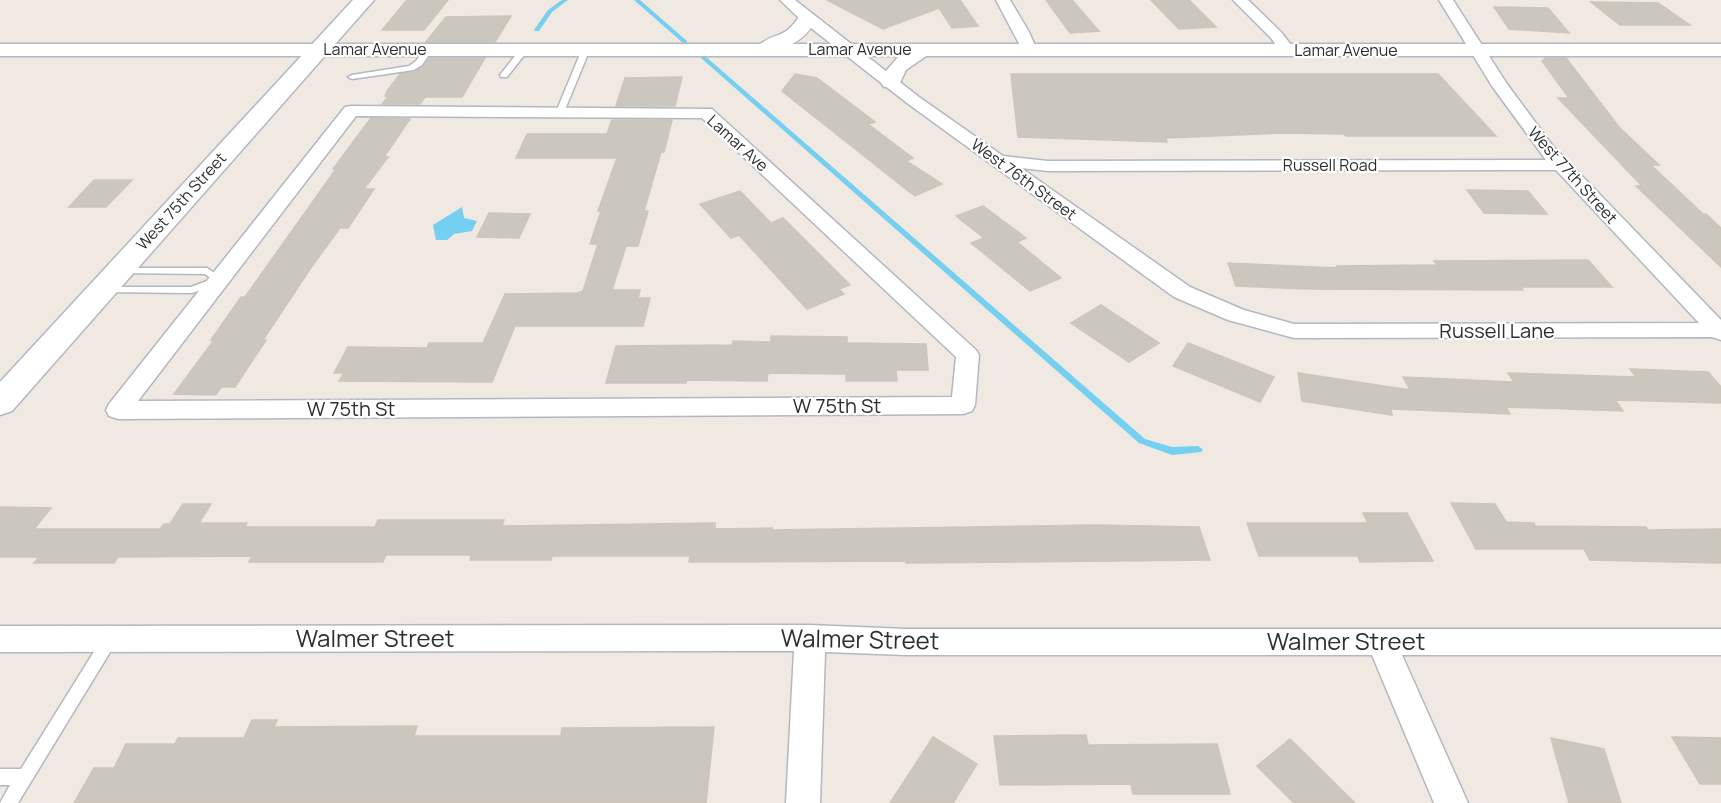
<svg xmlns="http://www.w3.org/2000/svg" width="1721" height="803" viewBox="0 0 1721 803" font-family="Manrope,sans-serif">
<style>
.water{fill:#75cff0}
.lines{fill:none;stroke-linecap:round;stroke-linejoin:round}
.stream{fill:#75cff0;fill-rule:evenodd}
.building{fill:#cbc7bf;stroke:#cbc5ba;stroke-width:1.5}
.service-casing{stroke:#b4b7c1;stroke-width:3}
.minor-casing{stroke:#b4b7c1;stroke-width:3}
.tertiary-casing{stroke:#b4b7c1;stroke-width:3}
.secondary-casing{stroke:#b4b7c1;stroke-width:3}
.service{fill:#fff;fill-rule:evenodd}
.minor{fill:#fff;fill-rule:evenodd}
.tertiary{fill:#fff;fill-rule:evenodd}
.secondary{fill:#fff;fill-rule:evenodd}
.labels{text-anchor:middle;stroke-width:4.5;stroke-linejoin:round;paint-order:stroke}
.far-street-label{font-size:16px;fill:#2e2e2e;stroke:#fff}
.street-label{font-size:20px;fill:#2e2e2e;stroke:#fff}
.near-street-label{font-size:24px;fill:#2e2e2e;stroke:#fff}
</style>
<rect width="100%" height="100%" fill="#efe9e1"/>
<path class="water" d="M462 207 464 218 477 221 472 231 454 234 447 240H436L433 225Z"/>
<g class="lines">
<path class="stream" d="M562 0H568L552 12 539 31H535L534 30 548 10Z
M634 0H640L687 41V43H683Z
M701 56H705L1145 439 1172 447 1198 446 1201 448 1203 450 1201 452 1172 455 1139 443 701 58Z"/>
</g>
<path class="building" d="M407 0H448L424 30H382Z
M827 0H960L978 26 952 28 939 8 883 29Z
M1046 0H1072L1099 31 1070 33Z
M1151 0H1189L1216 27 1179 29Z
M1591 2 1658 3 1690 25H1620Z
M1494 7 1548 8 1569 33 1509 29Z
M511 16 495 42H426L446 17Z
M429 58H485L462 97H425L420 104H382L388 96H385L387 91 400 74 415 72 423 67Z
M1546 58H1566L1619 127 1659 165H1651L1703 214H1706L1721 228V267L1636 186H1642L1558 98H1569L1542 61Z
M795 74 817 78 875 122 868 124 913 158 906 161 942 184 915 196 907 190 782 91Z
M1011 74H1438L1496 136H1346L1344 134 1284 133 1166 138 1167 142 1018 137Z
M682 77 675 106H616L625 78Z
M371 118 410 119 384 157H388L364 189H374L348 228H340L310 269 263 340H266L235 387H221L216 395 174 394 214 340H211L241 297H245L336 169H333Z
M612 120H672L664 152H661L644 211H648L638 246H626L612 290H640L638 298H650L643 326H515L492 382 339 381 344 373H334L348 347 427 348 429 343H483L505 294 577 293 583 291 598 244H590L601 211H598L617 158H516L527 134H607Z
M94 180H132L106 207H69Z
M1467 190 1528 191 1547 214 1484 213Z
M740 191 771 223 783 218 850 285 839 289 844 294 807 309 739 235 731 238 700 204Z
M983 206 1026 238 1017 242 1061 278 1030 291 971 243 984 238 956 216Z
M489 213 530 214 519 238 477 237Z
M1588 260 1612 287H1521L1523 290 1309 289 1236 286 1228 263 1338 268 1337 266 1437 265 1434 261Z
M1101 305 1159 343 1129 362 1071 323Z
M771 336 847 337V343L926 344 928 370H896L897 381H846V374L768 373 767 381 686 380V383H606L616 346 732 345 733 341 771 342Z
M1188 343 1274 377 1260 402 1173 366Z
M1630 369 1708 372 1721 387V403L1615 400 1623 411 1506 407 1510 414 1391 409 1392 415 1302 401 1298 373 1410 390 1403 377 1514 382 1508 373 1636 377Z
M1451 503 1495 504 1506 522 1534 523 1535 526 1646 527 1648 530 1721 529V563L1590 560 1584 549H1476Z
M183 504H211L199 523H247L245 527H375L378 520H504L502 526 715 523V529L772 528 771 530 1095 525 1199 527 1210 560 906 563V561L689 562 690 556H552L551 560H470L471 555H386L383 562H249L252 556 118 557 114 563H34L39 557H0V507L51 508 34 529H160L164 524H170Z
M1363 513H1407L1433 561 1360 562 1358 556H1259L1247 523H1368Z
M252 720H277L274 727 417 726 414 736H561L562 728 714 727 706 803H74L94 768H114L126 744H175L178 738H244Z
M1086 735 1088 745 1217 744 1230 794H1133L1131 784 1000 785 994 736Z
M933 737 977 764 953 803H890Z
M1672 737 1721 738V784H1700Z
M1551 738 1604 749 1621 803H1569Z
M1290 739 1355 803H1294L1257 766Z"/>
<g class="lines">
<defs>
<path id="service" d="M426 47 433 49 422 65 414 70 352 79 348 77 352 75 409 66 416 61Z
M522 47 529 49 507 77H501L500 75Z
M583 47 590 49 564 112 557 114 556 112Z
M119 268H207L225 280 224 282 192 293 99 292 98 290 103 287H191L212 279 205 274 115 273 114 271 115 269Z
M110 632 115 634 117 639 115 644 18 803H0L10 785H0V769H21L105 634Z"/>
<path id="minor" d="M780 0H795L919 97 1003 156 1048 161 1546 160 1492 86 1439 0H1453L1507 84 1552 145 1721 320V340L1712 337 1294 338 1228 320 1174 297 907 103 802 21ZM1021 168 1048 171 1556 170 1699 323 1294 324 1244 310 1190 287Z
M996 0H1010L1029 32 1037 50 1034 53H1024Z
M1233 0H1248L1281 32 1295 50 1292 53H1282L1271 38Z
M351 106 712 109 976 350 979 355 975 405 972 411 963 414 118 419 109 416 106 410 109 404 345 107ZM356 116 702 118 956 357 952 397 138 401Z
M810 625 906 629H1721V655H1402L1468 803H1434L1372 655H906L825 652 820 803H786L794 651 0 652V626Z"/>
<path id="tertiary" d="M807 13 813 14 816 18C811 30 804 38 792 44H1721V56H926L906 70 898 87H884L881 83 886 71 899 56H0V44H760C780 30 783 41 801 14Z"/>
<path id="secondary" d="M353 0H374L12 411 0 415V382Z"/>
</defs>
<use href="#service" class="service-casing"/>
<use href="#minor" class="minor-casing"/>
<use href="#tertiary" class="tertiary-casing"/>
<use href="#secondary" class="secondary-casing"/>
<use href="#service" class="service"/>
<use href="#minor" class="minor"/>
<use href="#tertiary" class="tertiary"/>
<use href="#secondary" class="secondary"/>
</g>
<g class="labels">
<g class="far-street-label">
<text x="375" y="55">Lamar Avenue</text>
<text x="860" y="55">Lamar Avenue</text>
<text x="1346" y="56">Lamar Avenue</text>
<text transform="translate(738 143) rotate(42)" y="6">Lamar Ave</text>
<text x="1330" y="171">Russell Road</text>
<text transform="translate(1573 175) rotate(48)" y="6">West 77th Street</text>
<text transform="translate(1024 179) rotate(36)" y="6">West 76th Street</text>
<text transform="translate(181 201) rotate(-48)" y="6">West 75th Street</text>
</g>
<g class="street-label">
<text x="1497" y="338">Russell Lane</text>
<text x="837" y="413">W 75th St</text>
<text x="351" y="416">W 75th St</text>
</g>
<g class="near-street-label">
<text x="375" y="647">Walmer Street</text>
<text transform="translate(860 640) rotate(1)" y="8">Walmer Street</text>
<text x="1346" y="650">Walmer Street</text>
</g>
</g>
</svg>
